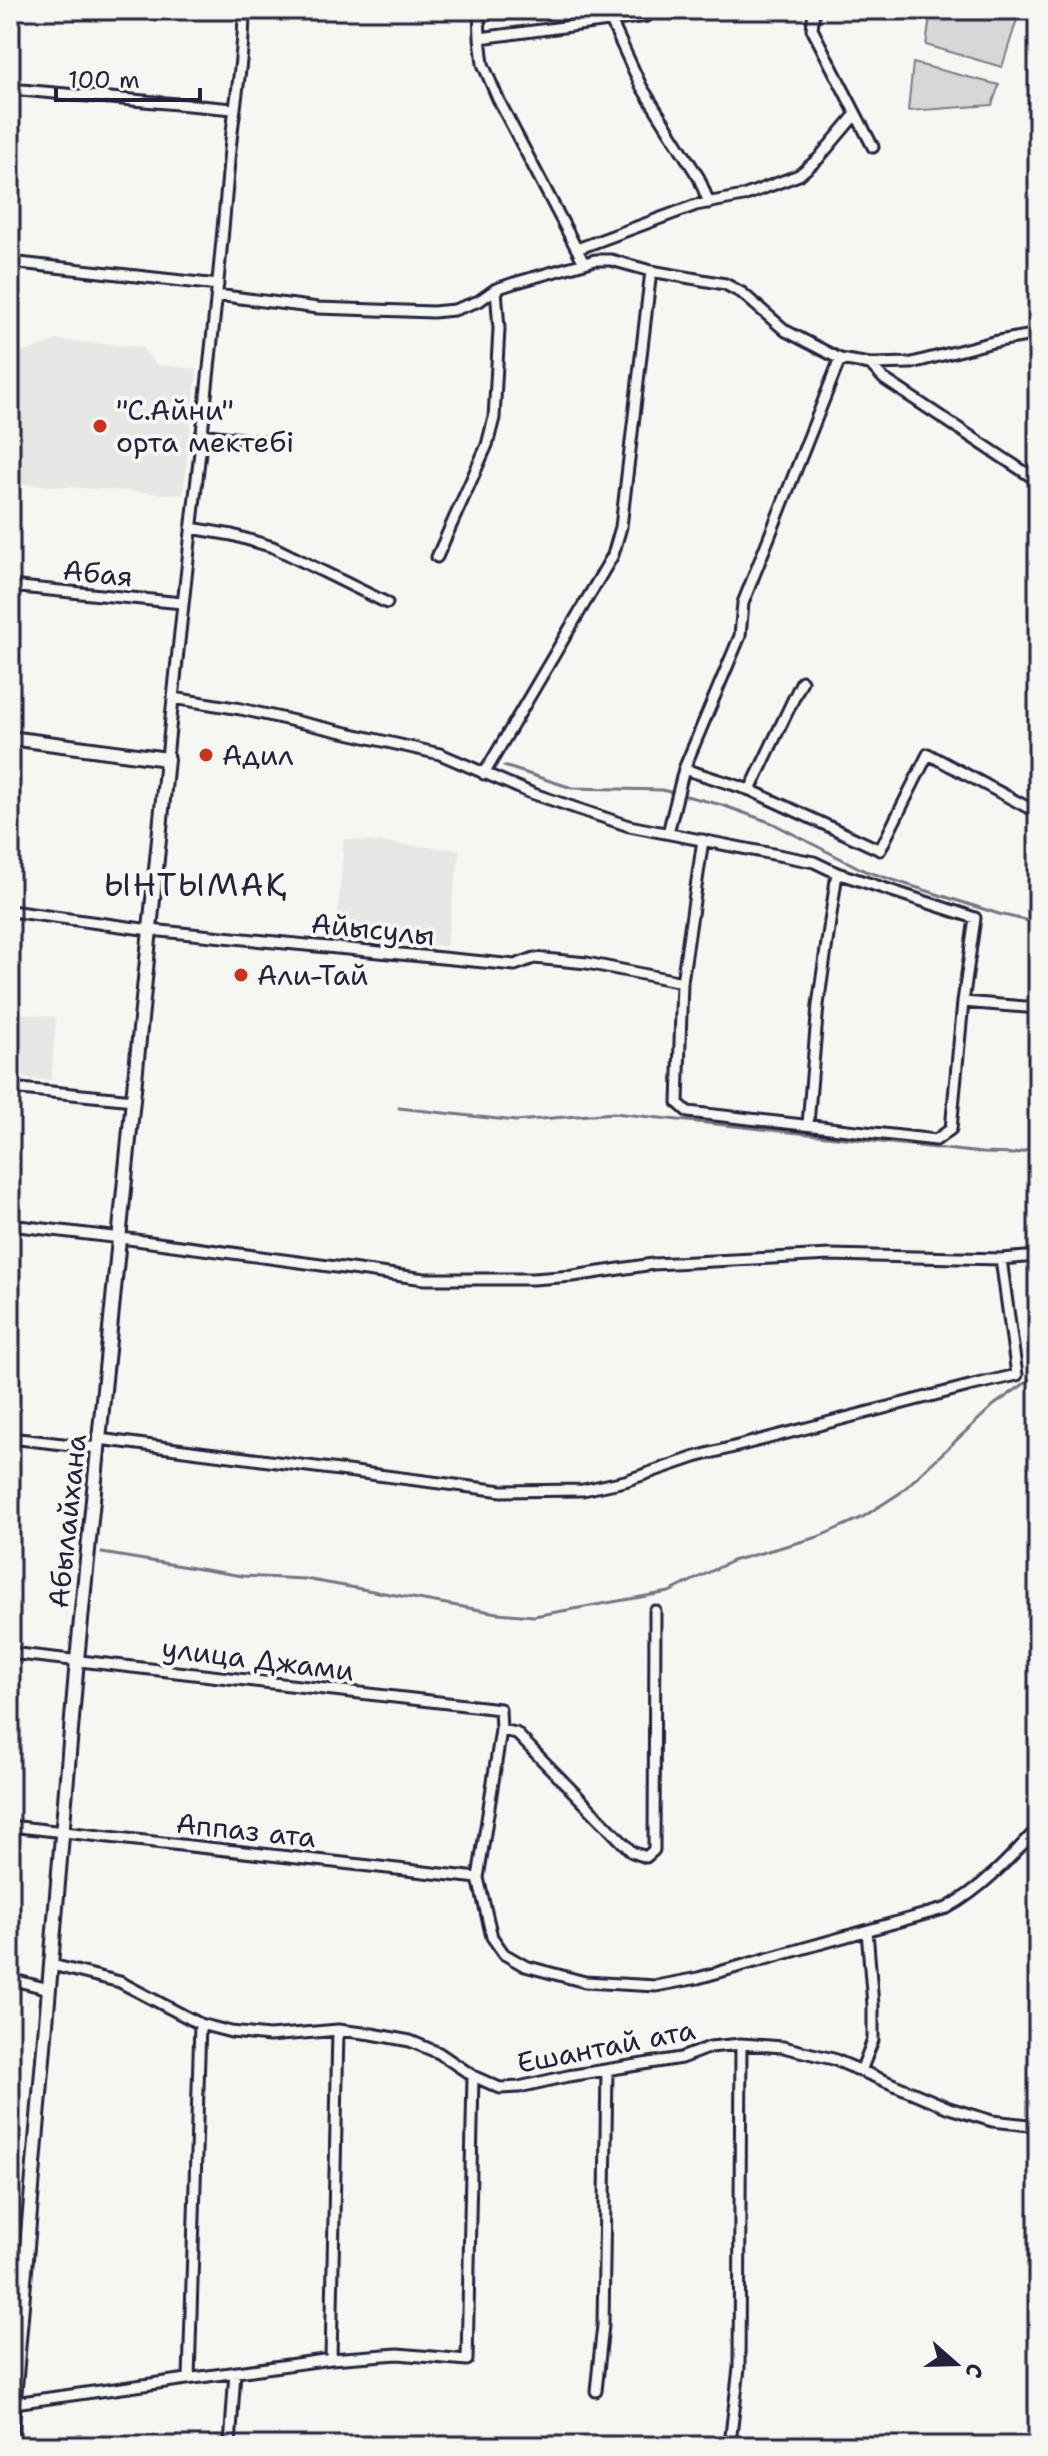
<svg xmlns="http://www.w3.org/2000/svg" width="1048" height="2456" viewBox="0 0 1048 2456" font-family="'Shantell Sans',sans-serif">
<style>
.built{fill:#e6e6e4}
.green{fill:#d7d7d7;stroke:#7c7c89;stroke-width:2}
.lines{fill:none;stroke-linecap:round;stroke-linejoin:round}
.stream{stroke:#757583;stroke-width:3}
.minor-casing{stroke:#22223b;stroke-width:15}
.secondary-casing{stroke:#22223b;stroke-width:18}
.minor{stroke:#f6f6f2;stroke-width:9}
.secondary{stroke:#f6f6f2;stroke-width:12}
.poi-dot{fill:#c8321e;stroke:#f6f6f2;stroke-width:3}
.labels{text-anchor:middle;stroke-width:8;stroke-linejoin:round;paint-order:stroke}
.poi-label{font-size:28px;fill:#22223b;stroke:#f6f6f2;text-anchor:start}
.street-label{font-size:28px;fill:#22223b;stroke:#f6f6f2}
.quarter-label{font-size:32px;letter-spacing:2px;fill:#22223b;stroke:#f6f6f2}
</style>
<rect width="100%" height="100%" fill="#f6f6f2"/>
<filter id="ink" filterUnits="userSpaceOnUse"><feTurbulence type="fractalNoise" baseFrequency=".0125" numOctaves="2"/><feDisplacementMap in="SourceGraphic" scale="16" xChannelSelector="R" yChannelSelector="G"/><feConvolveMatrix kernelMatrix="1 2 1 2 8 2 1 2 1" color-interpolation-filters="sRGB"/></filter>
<g filter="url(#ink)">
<path class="built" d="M57 340 141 347 157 365 197 369 183 495 10 483V352L28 351Z
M344 839 460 850 446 946 336 936Z
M10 1012 56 1017 51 1080 10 1077Z"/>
<path class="green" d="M931 10H1020L1002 67 926 45Z
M913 63 999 85 992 105 908 111Z"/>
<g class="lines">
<path class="stream" d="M504 766 572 788 662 790 674 793
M682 795 722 805 772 823 865 871 999 914 1038 923
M399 1108 516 1121 614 1113 982 1153 1014 1154 1038 1147
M102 1553 242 1576 305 1579 497 1613 534 1616 669 1592 732 1561 818 1537 863 1517 900 1493 994 1405 1038 1374"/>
<defs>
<path id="minor" d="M479 10 480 38 483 64 498 99 584 263
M814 10 812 29 873 147
M611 21 641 86 699 178 709 203
M480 38 647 16
M10 89 233 109
M577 249 696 205 743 196 799 175 818 159 855 115
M10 262 218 285
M217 295 318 308 433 312 454 310 479 301 496 289 514 283 595 260H611L651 271 725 284 742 293 786 331 840 359 870 364 912 363 993 342 1038 334
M870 364 884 379 1038 481
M201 434 264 442
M191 528 232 535 273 547 387 603
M437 557 487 445 494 418 499 329 496 289
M10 586 182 603
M173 698 241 709 440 754 531 793 629 826 814 862 837 873 975 918 963 1002 951 1129 936 1140 688 1112 678 1103 682 982 703 840
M167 759C186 559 213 360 229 161 233 110 244 61 244 10
M684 769 740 636 743 603 840 359
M484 774 613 555 621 527 651 271
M750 790 802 681
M668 833 684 769 750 790 880 850 928 754 1027 807 1038 810
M10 911 150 930 515 965 534 958 587 963 682 982
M963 1002 1038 1008
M10 1088 134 1100
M808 1124 818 1005 837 873
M10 1225 121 1238 425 1279H533L573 1276 653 1264 830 1255 1001 1259 1038 1256
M10 1438 98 1448
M99 1439 502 1491 583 1490 625 1481 695 1457 973 1385 1017 1375 1001 1259
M10 1653 500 1709 501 1730 478 1878 492 1937 504 1954 525 1966 585 1982 656 1986 698 1978 947 1908C983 1888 1010 1858 1038 1828
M501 1730 516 1733 632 1852 646 1857 654 1850 655 1611
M10 1826 478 1878
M52 1965 120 1982 200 2024 231 2032 269 2036 338 2030 372 2034 410 2041 439 2053 473 2076 500 2088 519 2087 568 2076 681 2058 710 2047 741 2044 783 2047 833 2059 949 2108 992 2121 1038 2126
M10 1979 49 1989
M861 2071 873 2040V2005L867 1931
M331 2359 338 2030
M189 2378 200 2024
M596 2391 603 2325 607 2070
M14 2403 331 2359 398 2354 467 2360 473 2076
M730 2443 739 2368 741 2044
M230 2446 235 2372"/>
<path id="secondary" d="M10 738 167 759 77 1660 10 2446"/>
</defs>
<use href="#minor" class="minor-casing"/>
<use href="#secondary" class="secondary-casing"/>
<use href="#minor" class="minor"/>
<use href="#secondary" class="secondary"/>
</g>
</g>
<g class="poi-dot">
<circle cx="100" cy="426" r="8"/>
<circle cx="206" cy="755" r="8"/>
<circle cx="241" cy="975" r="8"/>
</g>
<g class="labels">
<g class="poi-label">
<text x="116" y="420">"С.Айни"<tspan x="116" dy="32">орта мектебі</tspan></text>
<text x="222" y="765">Адил</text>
<text x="257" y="985">Али-Тай</text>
</g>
<g class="street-label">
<text transform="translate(98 573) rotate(6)" y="10">Абая</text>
<text transform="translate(373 929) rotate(6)" y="10">Айысулы</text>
<text transform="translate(67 1521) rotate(-84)" y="10">Абылайхана</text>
<text transform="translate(258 1659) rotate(7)" y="10">улица Джами</text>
<text transform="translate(246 1830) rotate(6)" y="10">Аппаз ата</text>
<text transform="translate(606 2046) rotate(-11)" y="10">Ешантай ата</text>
</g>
<g class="quarter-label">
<text x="196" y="896">ЫНТЫМАҚ</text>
</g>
</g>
<rect width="1048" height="2456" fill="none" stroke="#f6f6f2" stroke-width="40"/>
<rect x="20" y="20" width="1008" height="2416" fill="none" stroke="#22223b" stroke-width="3" filter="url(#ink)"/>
<g transform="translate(956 2364) rotate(110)" stroke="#f6f6f2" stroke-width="6" paint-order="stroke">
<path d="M0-6L14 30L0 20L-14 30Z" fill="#22223b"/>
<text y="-12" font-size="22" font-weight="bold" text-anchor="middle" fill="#22223b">С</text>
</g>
<path d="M56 88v12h144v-12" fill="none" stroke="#22223b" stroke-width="4"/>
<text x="68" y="88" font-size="24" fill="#22223b" stroke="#f6f6f2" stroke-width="6" paint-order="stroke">100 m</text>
</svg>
